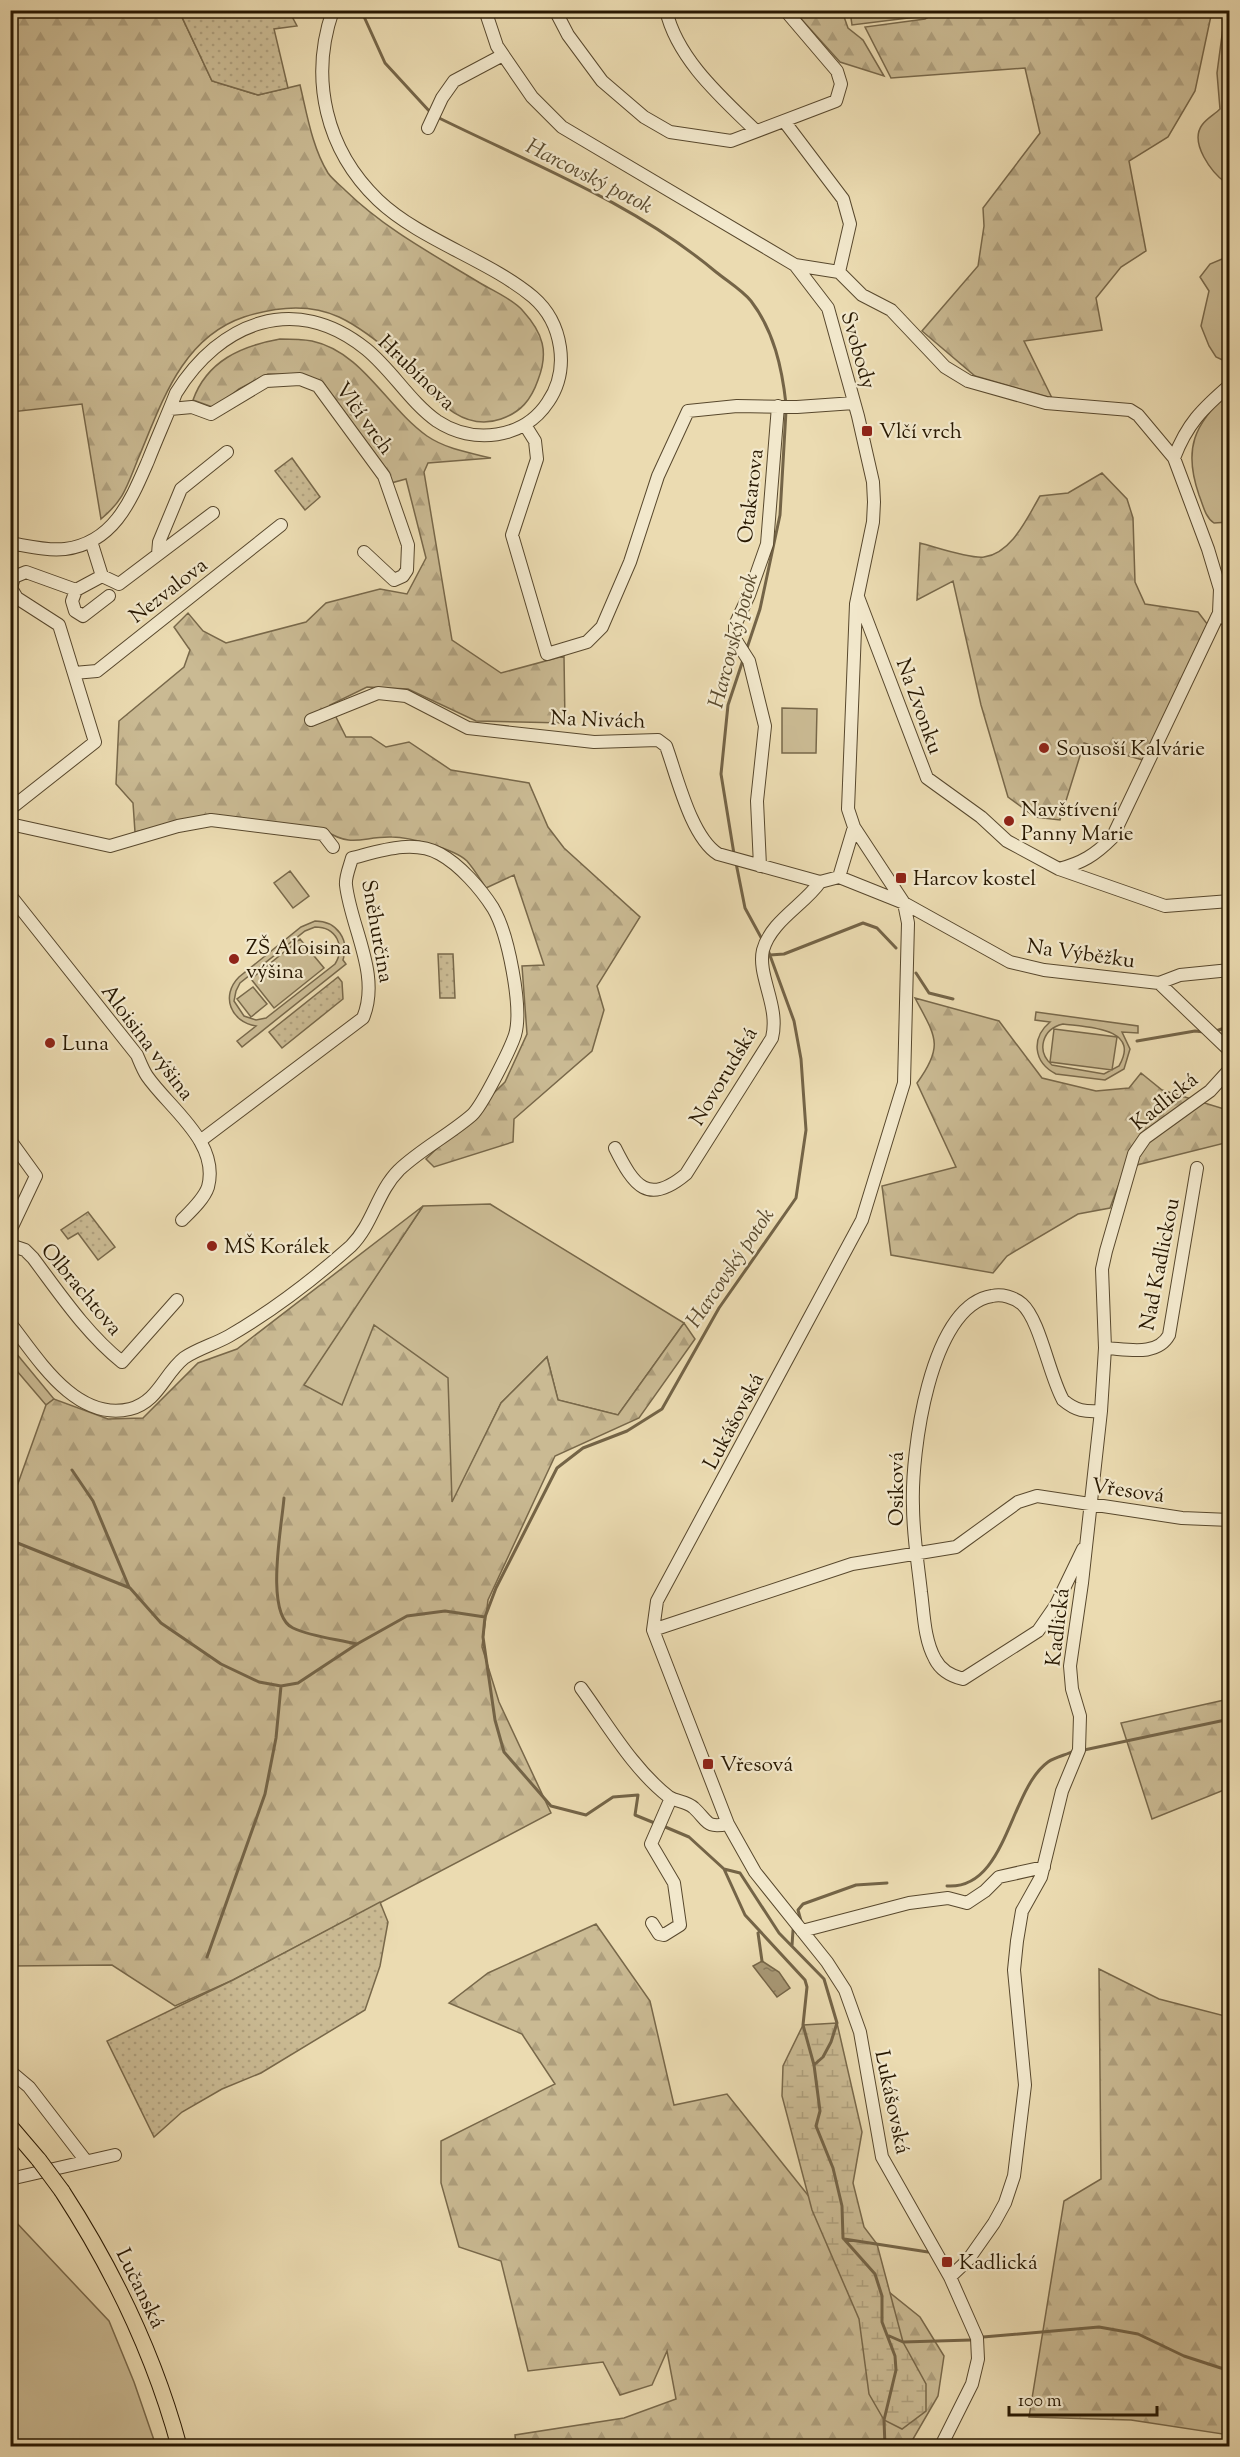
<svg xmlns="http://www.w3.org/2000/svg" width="1240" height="2457" viewBox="0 0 1240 2457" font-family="'Sorts Mill Goudy',serif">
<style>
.grass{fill:#caba93;stroke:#78684a;stroke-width:1.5;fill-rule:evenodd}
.forest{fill:url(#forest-firs);stroke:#78684a;stroke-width:1.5}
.wetland{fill:url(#wetland-marsh);stroke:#78684a;stroke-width:1.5}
.park{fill:url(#park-dots);stroke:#78684a;stroke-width:1.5}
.water{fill:url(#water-ripples);stroke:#746447;stroke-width:1.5}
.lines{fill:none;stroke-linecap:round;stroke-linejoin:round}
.stream{stroke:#746447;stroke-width:3}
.minor-casing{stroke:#58482d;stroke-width:14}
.major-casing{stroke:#271701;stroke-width:17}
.minor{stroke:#f2e8cc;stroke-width:12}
.major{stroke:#ebdbb1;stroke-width:15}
.major-bridge-casing{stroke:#271701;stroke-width:17;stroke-linecap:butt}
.major-bridge{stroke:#ebdbb1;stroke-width:15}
.poi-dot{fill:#8f2418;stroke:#f2e8cc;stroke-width:2}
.labels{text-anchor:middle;stroke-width:4.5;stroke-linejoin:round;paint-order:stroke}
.street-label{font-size:21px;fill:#271701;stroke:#f2e8cc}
.poi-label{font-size:21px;fill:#271701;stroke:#f2e8cc;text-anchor:start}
.water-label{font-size:22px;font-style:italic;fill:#5b4b2f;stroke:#f2e8cc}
</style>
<defs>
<pattern id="forest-firs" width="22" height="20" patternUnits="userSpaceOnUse" patternTransform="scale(1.5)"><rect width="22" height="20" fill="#caba93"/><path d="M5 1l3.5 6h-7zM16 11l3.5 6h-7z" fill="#ae9f7d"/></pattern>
<pattern id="wetland-marsh" width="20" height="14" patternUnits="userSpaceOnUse" patternTransform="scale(1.5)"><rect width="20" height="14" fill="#caba93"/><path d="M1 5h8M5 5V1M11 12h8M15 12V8" fill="none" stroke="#ae9f7d"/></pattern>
<pattern id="park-dots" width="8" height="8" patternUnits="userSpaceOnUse" patternTransform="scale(1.5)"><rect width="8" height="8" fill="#caba93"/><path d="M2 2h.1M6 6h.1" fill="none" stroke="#ae9f7d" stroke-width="1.8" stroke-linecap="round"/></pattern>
<pattern id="water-ripples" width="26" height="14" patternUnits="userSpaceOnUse" patternTransform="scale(1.5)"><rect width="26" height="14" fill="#a89875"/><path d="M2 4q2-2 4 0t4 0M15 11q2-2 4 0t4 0" fill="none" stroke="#897b5e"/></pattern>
</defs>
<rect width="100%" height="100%" fill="#ebdbb1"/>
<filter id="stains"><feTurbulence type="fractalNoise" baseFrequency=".00333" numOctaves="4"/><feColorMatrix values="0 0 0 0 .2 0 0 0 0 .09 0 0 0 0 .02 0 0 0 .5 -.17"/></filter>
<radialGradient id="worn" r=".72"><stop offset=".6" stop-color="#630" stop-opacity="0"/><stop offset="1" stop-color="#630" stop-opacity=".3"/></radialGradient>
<path class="grass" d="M850 11H924V16L852 25Z
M1219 11H1230L1229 228 1224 209 1226 183C1212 173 1189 143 1202 125 1206 119 1215 114 1220 109L1217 73 1224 20Z
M1222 259H1229V363L1216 357 1209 346 1201 326 1209 291 1200 277 1210 264Z
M1229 392V522L1214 523C1205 517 1203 505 1199 495 1183 449 1194 424 1229 392Z
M782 708 817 709 816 753H782Z
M290 871 309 896 293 908 274 883Z
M315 921C337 921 350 940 343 960L346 964 242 1047 237 1041 256 1026C231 1022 220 996 239 977L301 927ZM315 927C336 927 346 946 335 964L266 1018 256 1020 244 1016 234 1001 236 991 240 983 305 931Z
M300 939 324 968 274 1008 251 979Z
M253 987 267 1004 251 1017 237 999Z
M1036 1012 1138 1026V1033L1122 1032 1130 1049 1124 1069 1105 1080 1056 1074C1033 1062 1031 1038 1050 1022L1035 1020ZM1063 1024C1085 1027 1142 1027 1119 1066L1104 1074 1052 1065C1036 1051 1042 1029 1063 1024Z
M1054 1029 1117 1037 1112 1070 1050 1062Z
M490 1204 684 1323 618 1415 558 1400 547 1357 501 1403 452 1504 342 1406 303 1385 423 1206Z
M10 1347H11L54 1399 46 1405 11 1364Z
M11 2220H14L109 2321 134 2382 156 2446H11Z"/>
<path class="forest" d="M10 11H179L212 81 258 95 300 85C307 114 312 147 328 173 332 179 340 185 346 191 385 229 434 255 480 283 493 291 513 299 523 311 543 333 549 352 538 380 531 400 521 412 501 419 455 435 426 384 397 358 380 343 360 327 339 317 309 303 275 307 244 317 181 338 161 405 138 459 127 486 124 500 101 519L82 404 11 412Z
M794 11H842L848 28 863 40 884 76 840 62Z
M939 11H1212L1195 91 1168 137 1129 161 1146 251 1121 267 1096 298 1102 330 1024 341 1052 398 975 376 922 331 978 266 984 226 983 208 1040 133 1025 68 891 78 865 27 925 19Z
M280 339C290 339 301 339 312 341 363 352 387 408 427 436 446 449 470 453 491 458L428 463 424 472 452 640 501 673 564 656 565 723 476 721 408 689 367 687 330 705 346 737H371L386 747 409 742 451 770 529 783 548 827 564 848 640 917 597 986 604 1010 592 1051 514 1119 513 1142 434 1167 426 1159 505 1082 527 1034 522 966 544 965 514 875 486 888C480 879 474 869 467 861 455 849 409 837 392 837 362 836 354 849 324 830L213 815 135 832 133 803 116 784 119 721 184 667 190 650 174 627 188 613 203 631 226 643 306 622 326 603 380 589 407 594 426 558 406 479 391 483 387 470 324 384 300 375 268 374 239 389 215 408 193 400C207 361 241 346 280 339Z
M1102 473 1127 499 1133 518 1135 582 1145 604 1198 612 1208 625 1143 760 1084 743 1060 820 1035 817 1008 797 981 705 953 581 917 600 920 543C936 547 970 559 984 557 1012 553 1027 518 1040 496L1068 493Z
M915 998 999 1021 1042 1078 1096 1091 1129 1088 1141 1073 1162 1090 1224 1109 1229 1106V1142L1125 1168 1110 1208 1078 1214 1007 1256 993 1273 891 1255 882 1186 956 1167 917 1083C945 1045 935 1036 915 998Z
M423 1206 304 1385 342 1405 374 1325 448 1378 452 1502 501 1403 547 1357 558 1400 618 1415 684 1323 695 1339 639 1418 555 1456 488 1600 482 1647 499 1702 551 1813 233 1980 175 2006 112 1965 11 1966V1503L46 1405 54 1399 108 1419 143 1418 198 1363 237 1349Z
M1229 1699V1788L1152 1819 1121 1723Z
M596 1924 650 2001 674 2105 727 2094 879 2284 920 2317 944 2356 938 2396 909 2446H516L515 2435 624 2418 676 2399 667 2351 652 2385 620 2395 603 2362 528 2371 501 2261 459 2247 441 2183V2141L555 2084 522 2034 449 2003 488 1973Z
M1099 1969 1159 1999 1229 2017V2435L1131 2420 1029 2417 1064 2201 1101 2179Z"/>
<path class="wetland" d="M837 2023 862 2132 853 2183 864 2227 877 2244 903 2342 926 2384V2411L902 2429 884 2420 869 2394 859 2319 812 2210 782 2096 783 2066 803 2025Z"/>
<path class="park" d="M196 11H289L297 26 274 29 288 88 258 95 212 81 181 15Z
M292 458 320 497 305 510 275 471Z
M438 954H453L455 998H440Z
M338 977 342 982 343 999 282 1048 269 1032Z
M88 1212 115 1247 98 1260 78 1233 68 1239 61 1230Z
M380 1902 388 1922 380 1966 365 2010 261 2073 222 2089 182 2112 154 2137 107 2041 233 1980Z"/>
<path class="water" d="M762 1961 779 1972 790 1988 777 1997 753 1966Z"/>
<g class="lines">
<path class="stream" d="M361 10 385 63 431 113
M437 117C532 164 634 203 716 272 727 281 742 290 751 301 774 331 782 368 786 404
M747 648 760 609 780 515 786 411
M734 854 721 774 728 705 743 660
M736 863 745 908 763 941
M770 955 784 954 863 923 877 928 896 948
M916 973 929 993 953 999
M1216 1031 1230 1026
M1137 1041 1195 1031 1204 1032
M72 1470 93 1501 129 1587
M284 1498C282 1525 264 1615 293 1628 312 1637 337 1639 357 1644
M10 1540 130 1588 161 1623 221 1664 259 1682 281 1686 298 1683 357 1644 407 1616 445 1611 485 1617
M1084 1750 1230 1719
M657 1824 635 1815 638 1795 613 1797 586 1815 551 1806 504 1752 495 1720 483 1637 485 1617 496 1588 557 1468 583 1448 627 1431 662 1409 719 1308 796 1198 806 1130 801 1059 794 1021 768 950
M663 1826 689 1837 724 1869 740 1873 779 1933 824 1979 837 2023 831 2042 823 2057 814 2065 820 2111 816 2126 833 2168 842 2206 843 2238 875 2274 882 2296V2322L895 2356 896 2370 884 2420 885 2446
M724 1869 745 1915 805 1980 807 1987 803 2025 814 2065
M947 1886C1007 1890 1009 1790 1048 1762 1055 1757 1066 1755 1074 1751
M801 1921 798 1910 803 1904 856 1885 887 1883
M758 1933 762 1961
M792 1946 793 1930
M207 1957 265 1794 276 1738 281 1686
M844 2239 928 2252
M887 2335 903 2342 971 2340
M983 2337 1099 2327 1138 2334 1184 2356 1230 2371"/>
<defs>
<path id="minor" d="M485 10 497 46 532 97 562 127 795 265 828 308 858 416 873 482 874 502 873 522 856 604 848 809 854 827 904 903 908 923 904 1083 862 1220 657 1601 653 1630 728 1824 755 1872 827 1962 845 1990 860 2032 882 2157 950 2277 977 2338 978 2359 972 2384 941 2446
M555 10 568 35 602 81 644 117 670 132 731 141 836 101 841 84 837 71 785 10
M666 10C677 59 722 98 756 131
M784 121 843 199 850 224 839 272
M428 128 442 98 454 81 503 55
M795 265 839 272 862 295 891 310 945 367 968 381 1046 403 1130 410 1138 415 1174 458 1208 549 1220 589 1219 613 1112 838C1095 855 1082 863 1059 869
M170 409 192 407 211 414 266 381 300 379 318 386 384 476 408 545 407 570 403 576 394 580 364 552
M525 425 535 441 537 459 512 535 547 654 587 642 602 627 630 562 658 476 688 411 737 406 797 407 854 403
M1174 458C1187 424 1202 409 1230 385
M91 541 102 576 119 584 213 513
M10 543C28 546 47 551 65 549 114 543 131 500 148 461 157 438 167 416 176 393 220 322 295 292 366 349 392 370 410 402 437 421 473 445 524 439 548 402 570 370 563 323 533 297 489 260 420 240 378 200 326 150 309 79 333 10
M158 554 159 542 181 489 227 452
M102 576 76 590 72 601 75 611 83 616 109 596
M858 597 927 778 981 817 1007 841 1059 869 1165 906 1230 901
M1219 613 1230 623
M74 673 97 671 281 525
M311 720 378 693 406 696 468 728 594 742 658 740 666 746C677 776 691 837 718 854L820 882 839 877 904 903 1010 962 1044 970 1159 983 1180 975 1230 970
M10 809 95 742 59 625 17 598 11 588 14 577 26 572 76 590
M10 824 110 846 178 826 211 820 323 834 333 847
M760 866 757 801 765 726 749 661 735 639V625L749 595 767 544 778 406
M839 877 854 827
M10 895 137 1055C140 1062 143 1070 147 1076 169 1108 220 1142 208 1187 204 1199 191 1211 182 1220
M1159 983 1230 1051
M10 1140 36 1176 10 1231
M615 1148C634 1186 648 1206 686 1174L772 1038C780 1006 757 976 763 950 771 921 804 905 820 882
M10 1245 25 1250 33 1258C60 1294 86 1333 122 1362L177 1300
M10 1323C38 1359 76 1422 130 1409 158 1402 164 1374 184 1358 197 1349 215 1344 229 1336 272 1311 314 1279 351 1246 373 1224 377 1192 399 1170 421 1149 449 1135 472 1115 482 1106 510 1050 515 1035 523 1008 508 933 493 908 481 889 460 865 440 854 413 839 380 851 352 858 350 866 345 877 346 885 351 928 381 975 363 1018L200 1141
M1105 1348C1127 1349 1157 1357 1169 1335L1197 1168
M1083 1549 1056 1605 1038 1631 963 1679C951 1676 941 1671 935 1659 924 1639 924 1614 921 1592 918 1564 913 1535 913 1506 911 1455 929 1306 992 1296 1002 1294 1014 1297 1022 1304 1040 1320 1049 1375 1063 1400 1076 1411 1085 1412 1101 1411
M653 1630 852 1564 956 1547 1018 1502 1037 1496 1182 1518 1230 1520
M581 1688C608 1725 633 1769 669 1797 677 1802 687 1801 694 1808 709 1822 705 1828 728 1824
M652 1923 659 1934 664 1935 680 1925 674 1883 651 1844 671 1798
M802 1931 909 1903 948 1898 967 1903 985 1891 999 1877 1044 1867
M10 2071 29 2087 86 2161
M10 2179 115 2155
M950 2277 968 2260 994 2223 1005 2203 1014 2176 1025 2085 1014 1970 1017 1941 1022 1911 1041 1877 1062 1791 1079 1750 1080 1716 1072 1689 1070 1666 1082 1583 1101 1411 1105 1348 1102 1269 1106 1251 1134 1154 1145 1138 1210 1091 1230 1069"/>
<path id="major" d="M10 2126 39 2160
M62 2191C114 2271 154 2354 179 2446"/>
</defs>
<use href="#minor" class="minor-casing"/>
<use href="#major" class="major-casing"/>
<use href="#minor" class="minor"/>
<use href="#major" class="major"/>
<defs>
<path id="major-bridge" d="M39 2160 62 2191"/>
</defs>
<use href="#major-bridge" class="major-bridge-casing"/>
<use href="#major-bridge" class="major-bridge"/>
</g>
<g class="poi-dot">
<rect x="861" y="425" width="12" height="12" rx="3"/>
<circle cx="1044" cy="748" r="6"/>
<circle cx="1009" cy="821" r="6"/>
<rect x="895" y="872" width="12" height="12" rx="3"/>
<circle cx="234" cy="959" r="6"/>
<circle cx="50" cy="1043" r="6"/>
<circle cx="212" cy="1246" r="6"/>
<rect x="702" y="1758" width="12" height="12" rx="3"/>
<rect x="941" y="2256" width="12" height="12" rx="3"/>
</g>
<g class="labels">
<g class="street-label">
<text transform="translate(859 350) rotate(74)" y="7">Svobody</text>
<text transform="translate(417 372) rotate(44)" y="7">Hrubínova</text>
<text transform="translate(365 418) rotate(54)" y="7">Vlčí vrch</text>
<text transform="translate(750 496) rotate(-83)" y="7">Otakarova</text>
<text transform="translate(168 590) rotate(-38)" y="7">Nezvalova</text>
<text transform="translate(920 706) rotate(70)" y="7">Na Zvonku</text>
<text transform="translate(598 719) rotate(2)" y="7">Na Nivách</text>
<text transform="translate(378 931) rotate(80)" y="7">Sněhurčina</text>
<text transform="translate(1081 953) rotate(8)" y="7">Na Výběžku</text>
<text transform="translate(148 1042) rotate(53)" y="7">Aloisina výšina</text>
<text transform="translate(723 1076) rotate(-59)" y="7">Novorudská</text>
<text transform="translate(1164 1101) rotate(-39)" y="7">Kadlická</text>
<text transform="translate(1159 1264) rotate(-79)" y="7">Nad Kadlickou</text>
<text transform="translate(82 1289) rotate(50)" y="7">Olbrachtova</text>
<text transform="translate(733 1421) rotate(-62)" y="7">Lukášovská</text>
<text transform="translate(896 1489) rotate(-90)" y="7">Osiková</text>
<text transform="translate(1128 1490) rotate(8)" y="7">Vřesová</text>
<text transform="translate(1057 1627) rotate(-83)" y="7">Kadlická</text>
<text transform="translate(893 2102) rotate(78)" y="7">Lukášovská</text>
<text transform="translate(141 2288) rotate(64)" y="7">Lučanská</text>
</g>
<g class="poi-label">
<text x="879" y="438">Vlčí vrch</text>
<text x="1056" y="755">Sousoší Kalvárie</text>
<text x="1021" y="816">Navštívení<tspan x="1021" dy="24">Panny Marie</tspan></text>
<text x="913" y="885">Harcov kostel</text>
<text x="246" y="954">ZŠ Aloisina<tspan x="246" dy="24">výšina</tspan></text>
<text x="62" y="1050">Luna</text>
<text x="224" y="1253">MŠ Korálek</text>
<text x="720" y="1771">Vřesová</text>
<text x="959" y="2269">Kadlická</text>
</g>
<g class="water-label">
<text transform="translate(590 175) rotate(27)" y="8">Harcovský potok</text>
<text transform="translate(732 640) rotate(-75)" y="8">Harcovský potok</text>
<text transform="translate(729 1267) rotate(-56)" y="8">Harcovský potok</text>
</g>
</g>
<rect width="1240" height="2457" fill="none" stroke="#ebdbb1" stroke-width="36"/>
<rect x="12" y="12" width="1216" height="2433" fill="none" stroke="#271701" stroke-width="3"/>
<rect x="18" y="18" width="1204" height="2421" fill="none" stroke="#271701" stroke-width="1.5"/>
<path d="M1009 2406v9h148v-9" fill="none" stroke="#271701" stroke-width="3"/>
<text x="1018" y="2406" font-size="18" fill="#271701" stroke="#f2e8cc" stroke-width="4.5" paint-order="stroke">100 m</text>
<rect width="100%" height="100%" filter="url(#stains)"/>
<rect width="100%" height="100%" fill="url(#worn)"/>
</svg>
